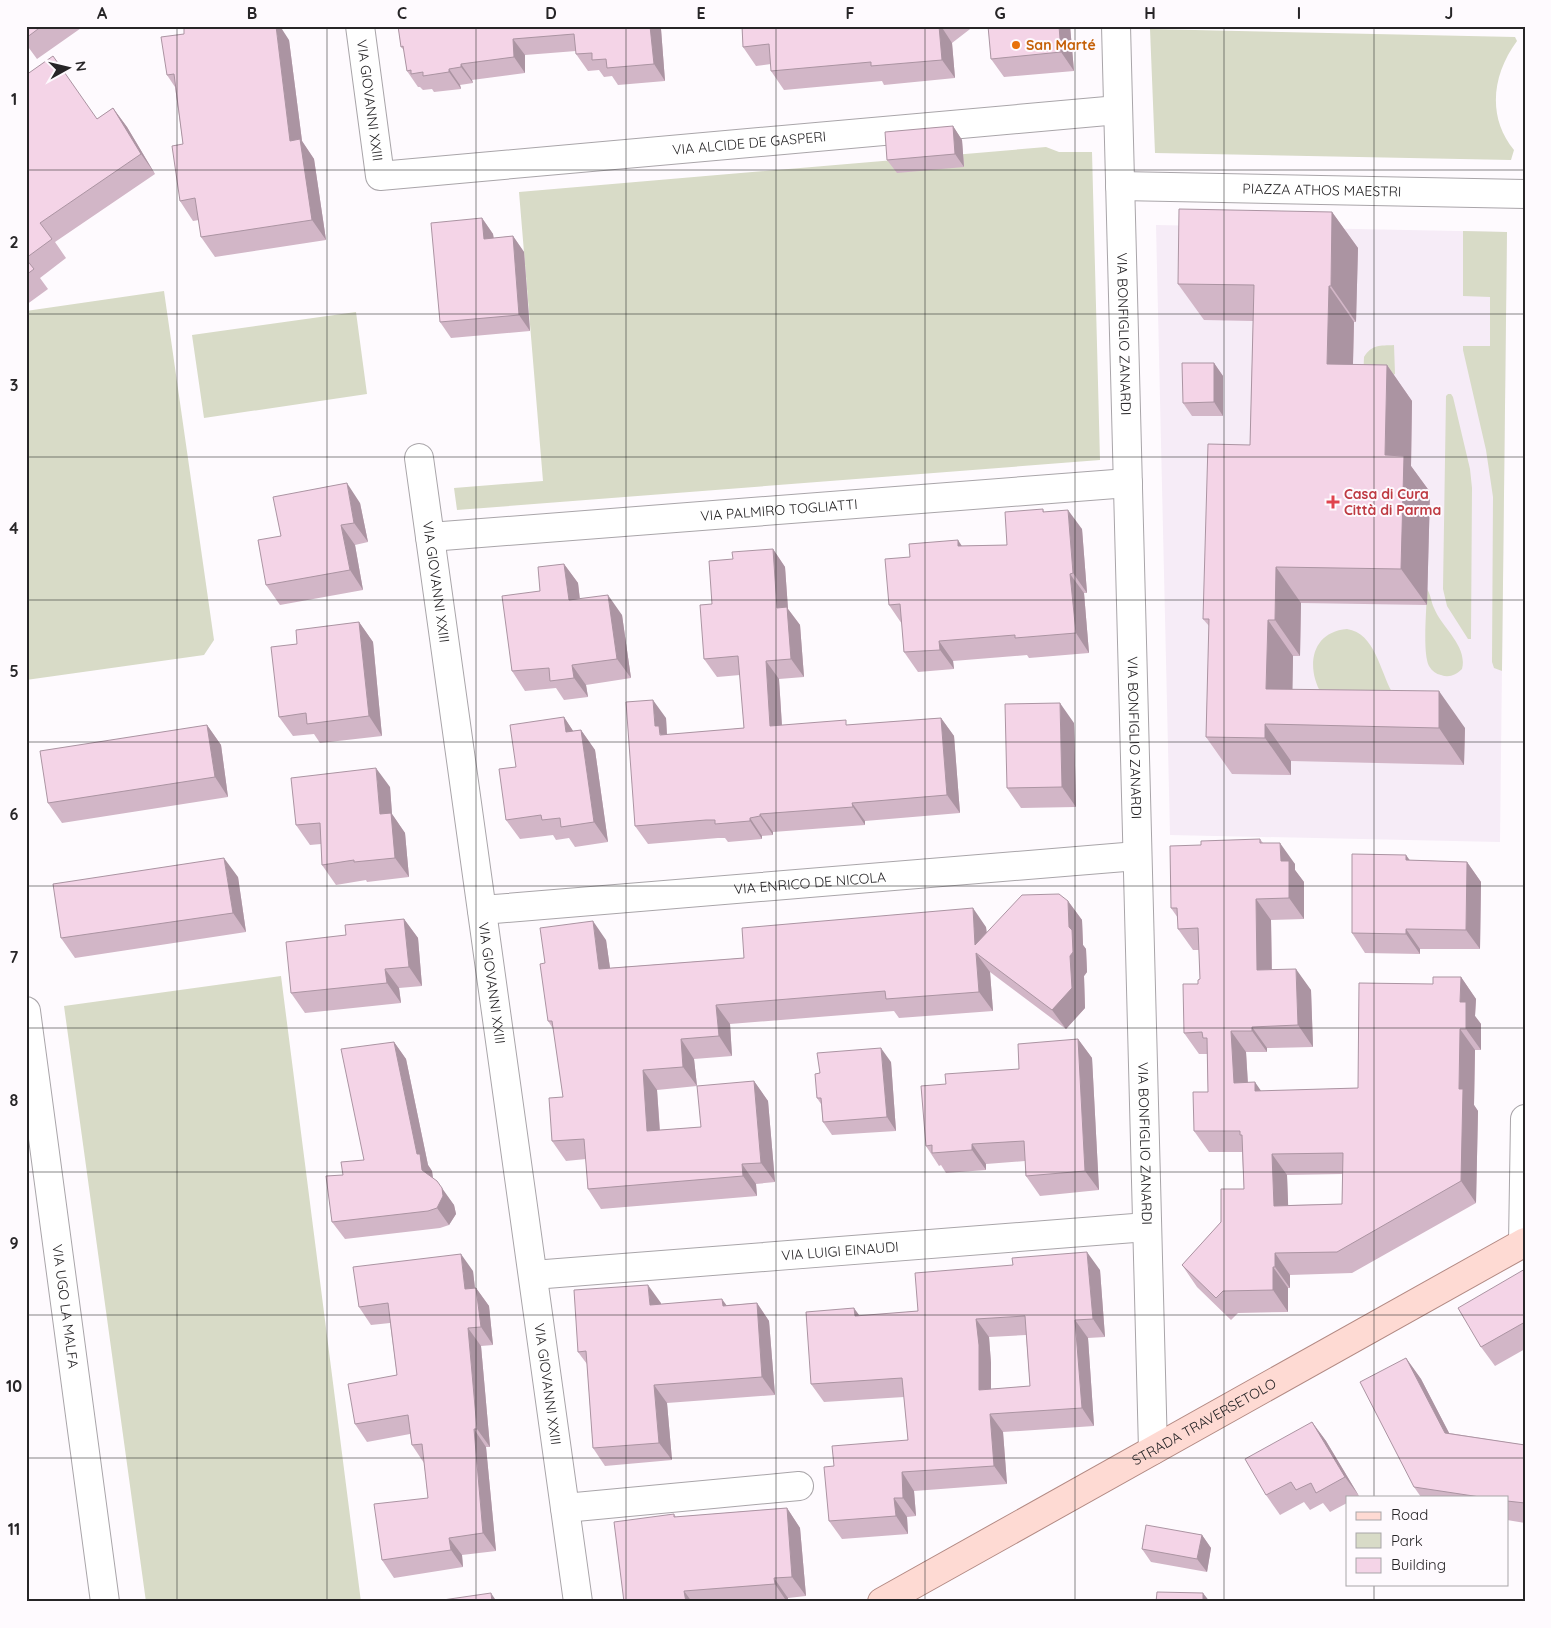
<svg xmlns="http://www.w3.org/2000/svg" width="1551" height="1628" viewBox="0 0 1551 1628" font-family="Quicksand,sans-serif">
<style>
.built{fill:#f6ecf7}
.green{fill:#d8dbc7}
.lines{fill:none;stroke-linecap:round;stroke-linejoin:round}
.minor-casing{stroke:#a9a5a9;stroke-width:30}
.major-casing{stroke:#b38a84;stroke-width:30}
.minor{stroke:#fff;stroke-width:28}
.major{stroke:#fedad3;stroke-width:28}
.wall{fill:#d2b6c7;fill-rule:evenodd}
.shaded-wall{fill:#ab94a2}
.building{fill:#f4d4e7;stroke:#ab94a2;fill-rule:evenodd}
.grid{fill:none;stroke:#272527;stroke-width:1;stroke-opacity:0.55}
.food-dot{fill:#e8710a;stroke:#fefafe;stroke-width:2}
.health-dot{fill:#e0444e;stroke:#fefafe;stroke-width:2}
.labels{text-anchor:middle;stroke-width:4;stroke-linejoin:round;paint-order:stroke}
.food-label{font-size:14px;font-weight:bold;fill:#c56008;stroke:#fefafe;text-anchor:start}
.street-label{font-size:14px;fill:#272527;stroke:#fefafe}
.health-label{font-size:14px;font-weight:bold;fill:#be3a42;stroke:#fefafe;text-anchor:start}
.neatline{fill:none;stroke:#272527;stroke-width:2}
.grid-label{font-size:16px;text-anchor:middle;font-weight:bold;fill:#272527}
</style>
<rect width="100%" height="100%" fill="#fefafe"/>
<path class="built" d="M1156 225 1507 232 1500 842 1170 835Z"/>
<path class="green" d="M1150 29 1515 37 1517 41C1492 75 1487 117 1514 150L1511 160 1155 153Z
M1046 147 1059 152H1092L1100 460 457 510 454 488 543 481 519 192Z
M1463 231 1507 232 1502 671 1494 668 1492 662 1493 497 1486 450 1463 350V346H1490V297L1463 296Z
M164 291 214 640 204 655 26 680V311Z
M356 312 367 394 204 418 192 335Z
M1394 345 1395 374 1371 385 1361 434 1364 357C1372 344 1380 346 1394 345Z
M1448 394H1451L1453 397 1470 469 1472 488 1471 639H1468L1447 606 1443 589 1446 396Z
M1427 589C1431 595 1431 602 1434 608 1442 628 1468 646 1462 669 1456 675 1449 678 1441 675 1436 674 1432 671 1429 666 1422 652 1427 606 1427 589Z
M1347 629C1375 633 1380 671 1392 692L1321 693C1306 667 1311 632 1347 629Z
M281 976 361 1602H146L64 1006Z"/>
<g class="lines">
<defs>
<g id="minor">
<path id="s1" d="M360 26 380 176 1118 110"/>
<path id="s2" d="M1116 26 1153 1450"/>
<path id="s3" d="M1120 186 1525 194"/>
<path id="s4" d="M419 458 578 1602"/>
<path id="s5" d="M430 537 1128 483"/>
<path id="s6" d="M482 910 1137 856"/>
<path id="s7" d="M26 1011 105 1602"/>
<path d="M1523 1243 1525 1119"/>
<path id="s8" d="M533 1275 1147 1227"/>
<path d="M565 1508 799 1486"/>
</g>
<g id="major">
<path id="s9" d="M882 1602 1525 1242"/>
</g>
</defs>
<use href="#minor" class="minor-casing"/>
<use href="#major" class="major-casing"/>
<use href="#minor" class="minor"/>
<use href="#major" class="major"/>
</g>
<path class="wall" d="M26 26H84L37 59 26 44Z
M398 26H686L661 29 665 81 618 85 612 76 604 77 599 70 588 71 576 54V51L525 55V73L472 80 473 83 460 85 461 89 434 92 432 89 423 90 420 87H418L407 71 404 50 401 47Z
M742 26H974L952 43 955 78 884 85 882 81 784 90 771 71V64L756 66 743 47Z
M1070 26 1074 71 1004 77 991 59Z
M289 40 302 141 314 159 326 240 215 257 201 237 199 220 193 221 180 201 183 144 175 87 167 75Z
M26 75 97 119 113 108 127 127 155 174 55 242 66 258 40 278 48 289 26 305Z
M953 126 962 140 964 167 897 173 887 160Z
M1332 212 1358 248 1356 322H1354L1353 364 1387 365 1412 401 1411 466 1430 492 1427 605 1301 603 1300 656H1293L1292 689 1465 728 1464 765 1291 761V775L1232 774 1206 737 1209 626 1203 619 1250 445 1253 321 1204 320 1178 284Z
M482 218 493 234 494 238 513 236 524 252 530 331 451 338 440 322Z
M1214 363 1223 376V416H1192L1183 403Z
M360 503 368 542 355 545 363 590 280 605 266 585 281 536Z
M1043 509 1044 512 1082 529 1087 593H1084L1089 653 1029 658 1027 655 953 661 954 669 918 672 904 652 902 624 889 605 910 557 962 546 1007 545Z
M773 549 785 567 788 609 800 625 804 677 779 679 782 725H849L941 718 954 736 960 813 865 821V825L773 832V835L762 836V839L728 842 725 838H718L648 844 635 826 666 718 667 735 744 728 740 675 717 677 704 659 712 604 733 559Z
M564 564 578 583 580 599 622 615 631 678 586 685 588 697 564 700 556 688 525 691 512 671 540 591Z
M359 622 373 642 382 736 320 743 314 734 293 736 279 717 297 644Z
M564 717 573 731 581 730 595 750 608 842 575 847 569 838 556 840 553 835 520 839 506 820 516 767Z
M1074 723 1076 807 1021 808 1007 788Z
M207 725 221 745 228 797 62 823 48 803Z
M390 787 392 814 405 833 409 877 367 882 366 880 336 885 322 865 321 844 310 845 296 825Z
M1260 839 1263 843 1295 864V870L1304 882V919L1271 920 1272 969 1311 990 1313 1047 1267 1048V1052H1246L1248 1083 1261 1091 1358 1088 1433 984 1461 977 1476 999 1475 1016 1481 1024V1050H1475L1474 1105 1478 1111 1476 1203 1352 1273 1290 1275V1288H1288V1312L1238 1313 1231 1320 1197 1287 1182 1265 1221 1222 1244 1189 1242 1152H1209L1194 1131 1208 1092 1207 1054H1199L1184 1033 1200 979 1199 950H1193L1178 929V918L1171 908 1201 845ZM1342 1174V1204L1288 1205 1287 1175Z
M1410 860 1467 862 1481 882 1480 949H1420V954L1365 953 1352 933Z
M238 877 246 932 75 958 61 938Z
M1068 901 1082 920 1083 945 1086 949 1087 972 1084 976 1085 1008 1066 1029 990 972 993 1011 899 1018 894 1011 730 1024 732 1056 694 1059 697 1086 657 1090 660 1130 701 1127 754 1081 768 1101 775 1182 756 1184 757 1196 601 1209 588 1189 586 1159 566 1161 552 1141 563 1097 554 1030 548 1021 545 963 606 940 610 968 744 958 986 927 987 933Z
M404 919 418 938 422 986 399 988 401 1003 305 1013 291 993 346 935Z
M1078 1039 1092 1058 1099 1190 1040 1196 1026 1176 1025 1161 986 1164V1170L946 1173 941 1165 939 1166 926 1146 946 1084 1019 1069Z
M394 1042 406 1059 428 1165 432 1171 433 1178 454 1205 456 1214 449 1225 440 1228 345 1239 332 1222 364 1160Z
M891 1062 896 1131 832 1135 823 1122 821 1104 817 1098 820 1073Z
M1525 1269V1349L1495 1366 1481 1347Z
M1100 1270 1105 1337 1088 1338 1094 1426 1003 1432 1007 1484 914 1491 916 1516 907 1517 908 1534 842 1539 829 1521 834 1466 908 1440 904 1397 824 1402 811 1384 859 1316 918 1311ZM1026 1335 1030 1386 991 1389V1363L989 1337Z
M473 1271 475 1288H476L489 1306 493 1345 481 1346 490 1447H486L496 1551 462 1555 463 1567 394 1578 382 1560 428 1498 424 1463 412 1445 410 1434 367 1442 355 1424 397 1375 390 1323 371 1325 359 1307Z
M661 1303V1304L727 1305 757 1303 769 1321 775 1395 667 1403 672 1460 605 1466 593 1448 587 1364 578 1352Z
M1406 1358 1421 1379 1449 1433 1525 1445V1523L1507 1520V1497H1421L1414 1487Z
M1312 1422 1326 1441 1359 1496 1347 1497V1503L1330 1512 1323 1503 1310 1510 1304 1502 1280 1515 1266 1495Z
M787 1508 800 1528 806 1596 788 1598V1602H624L674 1514 676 1517Z
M1202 1535 1211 1548 1207 1572 1151 1562 1142 1549Z"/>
<path class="shaded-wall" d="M276 26H280L289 40 302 141 314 159 326 240 312 220 290 141Z
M650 26H659L661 29 665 81 654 64Z
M939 26H941L952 43 955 78 942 60Z
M1059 26H1070L1074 71 1061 52Z
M513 39 525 55V73L514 57Z
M461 64 472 80 473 83 461 67Z
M449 69 460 85 461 89 449 72Z
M113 108 127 127 155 174 141 154Z
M953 126 962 140 964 167 955 154Z
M1332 212 1358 248 1356 322 1331 286Z
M482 218 493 234 495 254 484 239Z
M513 236 524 252 530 331 519 315Z
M1329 286 1354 322 1352 401 1327 364Z
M1214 363 1223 376V416L1214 402Z
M1387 365 1412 401 1411 466 1430 492 1427 605 1401 569 1385 455Z
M347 483 360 503 368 542 354 523Z
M1068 510 1082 529 1087 593 1073 573Z
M341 525 355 545 363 590 350 570Z
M958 540 971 560 958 546Z
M773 549 785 567 788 609 800 625 804 677 791 659 777 608Z
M564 564 578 583 582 620 569 600Z
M1276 567 1301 603 1300 656 1275 620Z
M1070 574 1084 593 1089 653 1076 633Z
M608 595 622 615 631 678 617 659Z
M1268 620 1293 656 1292 725 1266 689Z
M359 622 373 642 382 736 369 716Z
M939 641 953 661 954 669 940 650Z
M766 661 779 679 783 744 770 726Z
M572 665 586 685 588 697 574 678Z
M1439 691 1465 728 1464 765 1439 728Z
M653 700 666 718 667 736 673 753 655 726Z
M1060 703 1074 723 1076 807 1062 787Z
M564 717 577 737 566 732Z
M941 718 954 736 960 813 947 795Z
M1265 724 1291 761V775L1265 738Z
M207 725 221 745 228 797 215 777Z
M581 730 595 750 608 842 594 822Z
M376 768 390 787 392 814 405 833 409 877 395 858 380 814Z
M852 803 865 821V825L853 807Z
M760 814 773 832V835L760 816Z
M750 818 762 836V839L750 821Z
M1280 843 1295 864V870L1304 882V919L1289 898 1281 861Z
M1406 855 1420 874 1406 860Z
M224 858 238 877 246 932 233 913Z
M1467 862 1481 882 1480 949 1466 930Z
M1256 899 1271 920 1272 991 1257 970Z
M1068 901 1082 920 1083 945 1086 949 1087 972 1084 976 1085 1008 1066 1029 1052 1010 1069 927Z
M973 908 986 927 989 962 975 945Z
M404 919 418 938 422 986 409 967Z
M593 921 606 940 613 989 599 969Z
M1406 929 1420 949V954L1406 934Z
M976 953 990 972 993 1011 979 992Z
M385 969 399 988 401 1003 387 983Z
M1296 969 1311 990 1313 1047 1298 1025Z
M1461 977 1476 999 1475 1016 1481 1024V1050L1466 1029 1460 1002Z
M716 1005 730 1024 732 1056 719 1036Z
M1252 1027 1267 1048V1052L1252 1031Z
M1460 1029 1475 1050 1474 1105 1478 1111 1476 1203 1461 1181 1459 1089Z
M1231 1031 1246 1052 1249 1104 1234 1083Z
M681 1039 694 1059 697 1086 683 1067Z
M1078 1039 1092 1058 1099 1190 1085 1171Z
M394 1042 406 1059 428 1165 432 1171 434 1187 422 1170 417 1154Z
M881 1048 891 1062 896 1131 887 1117Z
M643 1070 657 1090 661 1150 647 1131Z
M754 1081 768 1101 775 1182 761 1163Z
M1255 1082 1270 1104 1255 1091Z
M972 1144 986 1164V1170L972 1150Z
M1272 1154 1287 1175 1289 1227 1274 1206Z
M742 1164 756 1184 757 1196 743 1176Z
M442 1188 454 1205 456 1214 449 1225 437 1208Z
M1087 1252 1100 1270 1105 1337 1093 1319Z
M1275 1253 1290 1275V1288L1275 1267Z
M461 1254 473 1271 477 1307 465 1289Z
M1273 1267 1288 1288V1312L1273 1290Z
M648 1285 661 1303 662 1322 650 1305Z
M476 1288 489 1306 493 1345 481 1327Z
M722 1299 735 1317 723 1306Z
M757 1303 769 1321 775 1395 762 1377Z
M854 1308 867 1326 855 1316Z
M976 1319 989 1337 991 1363V1408L979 1390Z
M1075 1320 1088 1338 1094 1426 1082 1408Z
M468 1328 481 1346 490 1447 477 1429Z
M1406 1358 1421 1379 1460 1454 1445 1433Z
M654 1385 667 1403 672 1460 659 1443Z
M990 1414 1003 1432 1007 1484 994 1466Z
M1312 1422 1326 1441 1359 1496 1345 1477Z
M474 1429 486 1447 496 1551 483 1533Z
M902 1472 914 1491 916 1516 903 1498Z
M894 1498 907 1517 908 1534 896 1516Z
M787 1508 800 1528 806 1596 792 1577Z
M1202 1535 1211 1548 1207 1572 1197 1559Z
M449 1538 462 1555 463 1567 451 1550Z
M774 1578 788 1598V1602H787L775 1584Z
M684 1591 692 1602H686Z
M491 1593 497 1602H492Z
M1203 1593 1210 1602H1203Z"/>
<path class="building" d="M26 26H42L26 38Z
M191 26H276L290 141 300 139 312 220 201 237 195 198 180 201 172 146 183 144 174 74 167 75 161 37 184 34V27Z
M398 26H650L654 64 607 68 606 59 592 60V53L576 54 574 34 513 39 514 57 461 64V67L449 69V72L423 76V72L411 74V70L407 71 403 46 401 47Z
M742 26H939L942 60 871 66V62L771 71 769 44 743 47Z
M988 26H1059L1061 52 991 59Z
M53 56 97 119 113 108 141 154 40 223 52 239 26 258V75Z
M953 126 955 154 887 160 885 132Z
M1179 209 1332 212 1331 286H1329L1327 364 1387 365 1385 455 1404 456 1401 569 1276 567 1275 620H1268L1266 689 1439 691V728L1265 724V738L1206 737 1209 619H1203L1208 444 1250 445 1254 285 1178 284Z
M482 218 484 239 513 236 519 315 440 322 431 223Z
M26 259 34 269 26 275Z
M1182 363H1214V402L1183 403Z
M347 483 354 523 341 525 350 570 266 585 258 540 281 536 273 497Z
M1043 509V512L1068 510 1073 573 1070 574 1076 633 1015 638V635L939 641 940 650 904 652 900 604 889 605 885 559 910 557 909 544 958 540V546L1007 545 1005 512Z
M773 549 777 608 787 607 791 659 766 661 770 726 846 720V725L941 718 947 795 852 803 853 807 760 814V816L750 818V821L715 824V820H706L635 826 626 702 653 700 655 726H659L660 735 744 728 738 656 704 659 700 605 712 604 709 561 733 559 732 552Z
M564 564 569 600 608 595 617 659 572 665 574 678 550 681 549 668 512 671 502 596 540 591 538 567Z
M359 622 369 716 307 724 306 713 279 717 271 647 297 644 296 630Z
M1060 703 1062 787 1007 788 1005 704Z
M564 717 566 732 581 730 594 822 561 827 560 818 542 820 541 815 506 820 499 769 516 767 510 725Z
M207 725 215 777 48 803 40 751Z
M376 768 380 814 391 813 395 858 354 862V860L322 865 320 823 296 825 291 778Z
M1260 839V843H1280L1281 861H1289V898L1256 899 1257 970 1296 969 1298 1025 1252 1027V1031H1231L1234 1083 1255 1082V1091L1358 1088 1359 983 1433 984V977H1461L1460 1002H1466V1029H1460L1459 1089H1463L1461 1181 1337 1252 1275 1253V1267H1273V1290L1223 1291 1216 1298 1182 1265 1221 1222V1189H1244L1242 1135H1240V1131H1194L1193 1092H1208L1207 1038H1203L1202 1032 1184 1033 1183 984H1198V980L1200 979 1198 928 1178 929 1177 908H1171L1170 846 1201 845V841ZM1343 1153 1342 1204 1274 1206 1272 1154Z
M1352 854 1406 855V860L1467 862 1466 930 1406 929V934L1352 933Z
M224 858 233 913 61 938 53 884Z
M1059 894 1068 901 1069 927 1072 930 1073 952 1070 956 1072 988 1052 1010 976 953 979 992 886 999 885 991 716 1005 719 1036 681 1039 683 1067 643 1070 647 1131 701 1127 697 1086 754 1081 761 1163 742 1164 743 1176 588 1189 584 1139 552 1141 549 1098 563 1097 552 1021H548L540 964 545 963 540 928 593 921 599 969 744 958 742 928 973 908 975 945 1022 895Z
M404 919 409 967 385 969 387 983 291 993 286 942 346 935 345 925Z
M1078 1039 1085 1171 1026 1176 1024 1141 972 1144V1150L932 1153V1145L926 1146 921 1086 946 1084 945 1074 1019 1069 1018 1044Z
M394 1042 417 1154H420L422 1170 437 1181 442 1188 443 1196 437 1208 428 1211 332 1222 326 1176 343 1175 341 1162 364 1160 341 1049Z
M881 1048 887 1117 823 1122 821 1098H817L815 1074 820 1073 817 1053Z
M1087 1252 1093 1319 1075 1320 1082 1408 990 1414 994 1466 902 1472 903 1498H894L896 1516 829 1521 824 1467 834 1466 832 1446 908 1440 902 1378 811 1384 806 1312 854 1308 855 1316 918 1311 915 1273 1013 1265 1012 1258ZM1025 1316 1030 1386 979 1390V1345L976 1319Z
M461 1254 465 1289 476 1288 481 1327 468 1328 477 1429H474L483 1533 449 1538 451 1550 382 1560 374 1504 428 1498 422 1444 412 1445 408 1415 355 1424 348 1384 397 1375 388 1303 359 1307 353 1267Z
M1525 1269V1322L1481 1347 1458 1308Z
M648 1285 650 1305 722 1299 723 1306 757 1303 762 1377 654 1385 659 1443 593 1448 586 1351 578 1352 574 1290Z
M1406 1358 1445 1433 1525 1445V1503L1507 1501V1497H1480L1414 1487 1360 1382Z
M1312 1422 1345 1477 1316 1493 1311 1483 1296 1490 1291 1482 1266 1495 1245 1459Z
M787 1508 792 1577 774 1578 775 1584 684 1591 686 1602H624L614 1522 674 1514V1517Z
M1146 1525 1202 1535 1197 1559 1142 1549Z
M1157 1592 1203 1593V1602H1156Z
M491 1593 492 1602H429Z"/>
<path class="grid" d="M177 26V1602M327 26V1602M476 26V1602M626 26V1602M776 26V1602M925 26V1602M1075 26V1602M1224 26V1602M1374 26V1497M26 170H1525M26 314H1525M26 457H1525M26 600H1525M26 742H1525M26 886H1525M26 1028H1525M26 1172H1525M26 1315H1525M26 1458H1525M1374 1584V1602"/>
<circle class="food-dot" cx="1016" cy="45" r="5"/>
<path class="health-dot" d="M1330.5 494.5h5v5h5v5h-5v5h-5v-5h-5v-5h5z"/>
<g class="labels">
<g class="food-label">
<text x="1026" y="50">San Marté</text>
</g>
<g class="street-label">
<text dy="5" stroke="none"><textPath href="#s1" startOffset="75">VIA GIOVANNI XXIII</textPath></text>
<text dy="5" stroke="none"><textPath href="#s1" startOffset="522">VIA ALCIDE DE GASPERI</textPath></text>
<text dy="5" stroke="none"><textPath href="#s3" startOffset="202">PIAZZA ATHOS MAESTRI</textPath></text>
<text dy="5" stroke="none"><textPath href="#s2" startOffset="308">VIA BONFIGLIO ZANARDI</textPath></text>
<text dy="5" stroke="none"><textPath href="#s5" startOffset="350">VIA PALMIRO TOGLIATTI</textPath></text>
<text dy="5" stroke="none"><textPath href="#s4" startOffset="125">VIA GIOVANNI XXIII</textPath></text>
<text dy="5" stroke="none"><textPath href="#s2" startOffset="712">VIA BONFIGLIO ZANARDI</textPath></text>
<text dy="5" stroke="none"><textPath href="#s6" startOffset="329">VIA ENRICO DE NICOLA</textPath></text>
<text dy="5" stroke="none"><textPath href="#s4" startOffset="530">VIA GIOVANNI XXIII</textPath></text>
<text dy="5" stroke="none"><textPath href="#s2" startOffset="1118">VIA BONFIGLIO ZANARDI</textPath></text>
<text dy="5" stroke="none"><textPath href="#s8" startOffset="308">VIA LUIGI EINAUDI</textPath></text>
<text dy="5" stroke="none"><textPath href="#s7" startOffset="298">VIA UGO LA MALFA</textPath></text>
<text dy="5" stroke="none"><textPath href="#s4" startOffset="935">VIA GIOVANNI XXIII</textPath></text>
<text dy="5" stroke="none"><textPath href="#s9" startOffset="369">STRADA TRAVERSETOLO</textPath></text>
</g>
<g class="health-label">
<text x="1344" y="499">Casa di Cura<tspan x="1344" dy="16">Città di Parma</tspan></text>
</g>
</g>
<rect width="1551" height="1628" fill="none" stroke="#fefafe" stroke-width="55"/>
<rect x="1346" y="1496" width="162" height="90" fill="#fefafe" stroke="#a8a5a8"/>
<rect x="1356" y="1512" width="25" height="8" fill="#fedad3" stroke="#a8a5a8"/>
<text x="1391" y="1520" font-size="15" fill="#272527">Road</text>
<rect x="1356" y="1533" width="25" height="15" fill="#d8dbc7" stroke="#a8a5a8"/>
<text x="1391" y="1546" font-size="15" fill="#272527">Park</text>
<rect x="1356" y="1558" width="25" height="15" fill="#f4d4e7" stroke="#a8a5a8"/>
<text x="1391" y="1570" font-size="15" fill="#272527">Building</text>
<g transform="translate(68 68) rotate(82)" stroke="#fefafe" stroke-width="4" paint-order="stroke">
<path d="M0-4L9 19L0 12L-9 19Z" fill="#272527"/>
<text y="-8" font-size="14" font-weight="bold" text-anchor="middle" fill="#272527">N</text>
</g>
<rect x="28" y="28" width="1496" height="1572" class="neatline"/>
<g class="grid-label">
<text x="102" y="19">A</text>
<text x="252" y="19">B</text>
<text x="402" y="19">C</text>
<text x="551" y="19">D</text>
<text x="701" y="19">E</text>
<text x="850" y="19">F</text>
<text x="1000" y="19">G</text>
<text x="1150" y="19">H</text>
<text x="1299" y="19">I</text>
<text x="1449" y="19">J</text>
<text x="14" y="105">1</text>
<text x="14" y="248">2</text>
<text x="14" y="391">3</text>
<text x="14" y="534">4</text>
<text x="14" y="677">5</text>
<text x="14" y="820">6</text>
<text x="14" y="963">7</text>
<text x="14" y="1106">8</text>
<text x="14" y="1249">9</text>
<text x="14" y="1392">10</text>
<text x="14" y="1535">11</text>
</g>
</svg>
